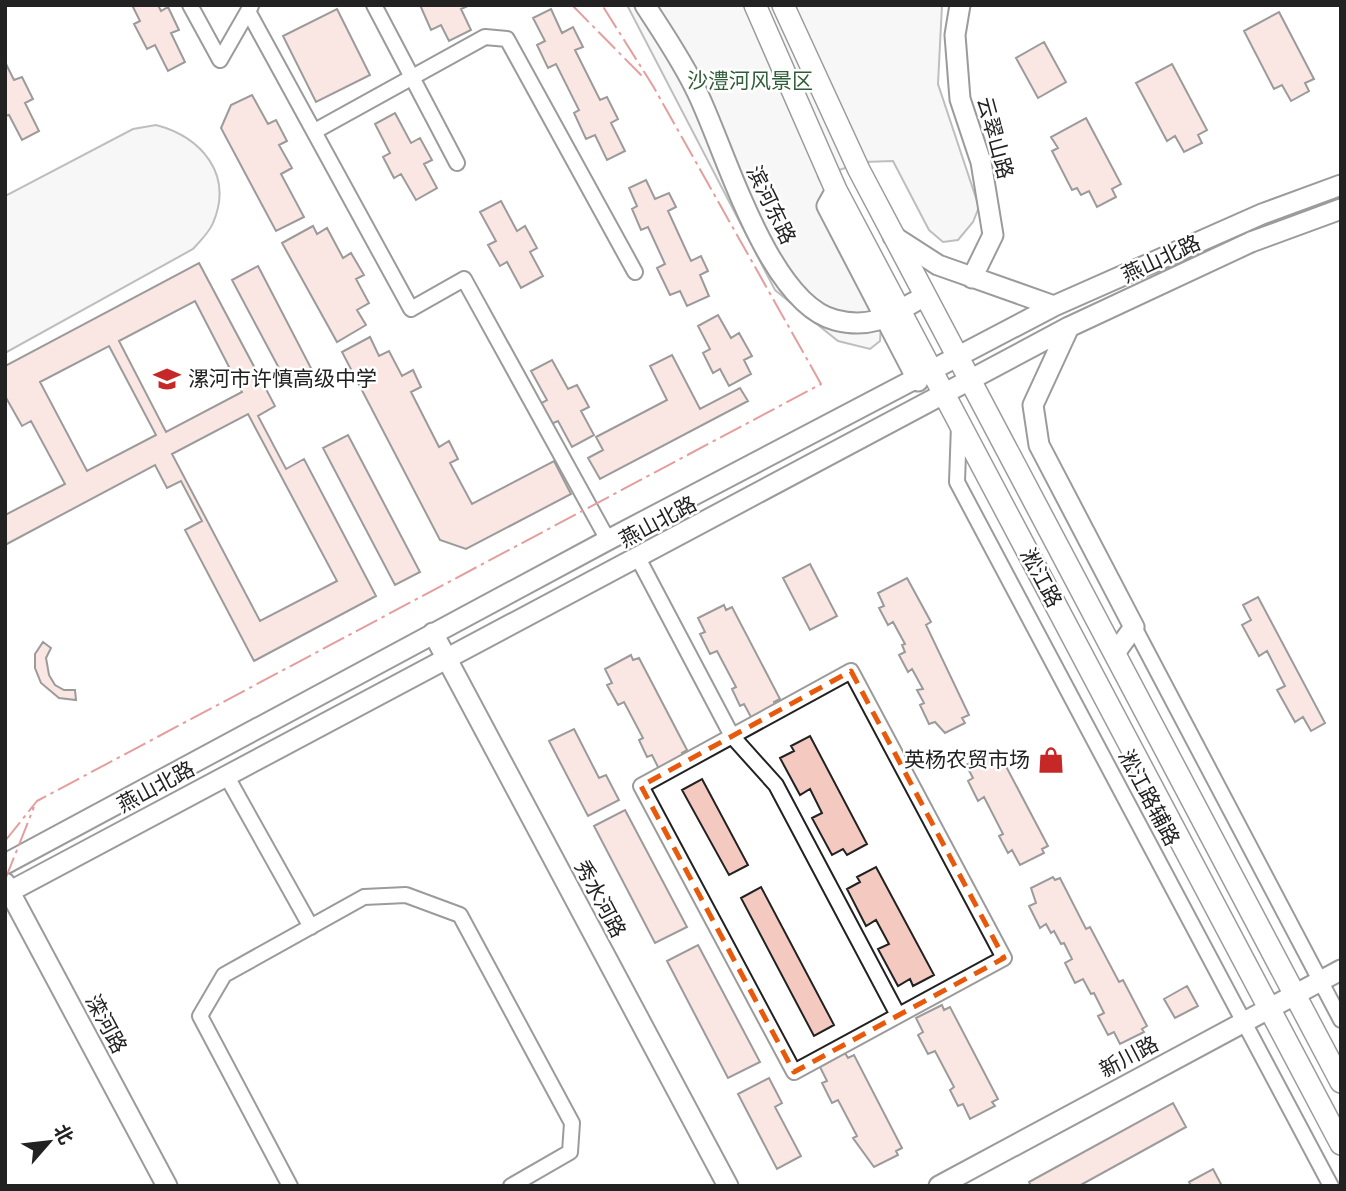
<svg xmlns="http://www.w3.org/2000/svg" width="1346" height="1191" viewBox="0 0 1346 1191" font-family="'Noto Sans','Noto Sans SC',sans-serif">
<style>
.green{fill:#eee;stroke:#6f6f6f;stroke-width:2}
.building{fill:#f3c9c0;stroke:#222;stroke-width:2;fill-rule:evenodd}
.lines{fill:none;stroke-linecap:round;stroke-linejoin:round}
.street-casing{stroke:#222;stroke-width:18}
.secondary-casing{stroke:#222;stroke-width:23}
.primary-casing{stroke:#222;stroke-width:24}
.street{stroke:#fff;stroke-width:14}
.secondary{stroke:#fff;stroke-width:19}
.primary{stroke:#fff;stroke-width:21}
.power{stroke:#c62828;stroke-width:2;stroke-dasharray:24 5 3.5 5;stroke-linecap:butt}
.marked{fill:none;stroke:#e8590c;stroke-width:5;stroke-dasharray:14 9;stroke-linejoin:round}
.labels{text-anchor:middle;stroke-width:5;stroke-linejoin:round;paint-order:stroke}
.park-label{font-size:21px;fill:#2f5e38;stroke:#fff}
.street-label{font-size:21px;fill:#222;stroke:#fff}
.poi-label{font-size:21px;fill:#222;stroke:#fff;text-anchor:start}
</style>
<rect width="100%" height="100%" fill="#fff"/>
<path class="green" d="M627 5H942L938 84 979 207 973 222 958 240 943 242 929 230 893 161 863 162 818 177 883 296 880 341 870 349 838 341 775 290Z
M156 125C201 137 234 174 213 223 209 233 199 242 193 249L5 353V196L133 129Z"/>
<path class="building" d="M132 5H158L161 11 168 7 179 30 171 33 185 62 168 71 155 45 147 49 134 24 140 21Z
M420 5H470L461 9 471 30 449 41 441 25 431 30Z
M337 9 370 75 316 102 283 36Z
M551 9 562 33 573 27 583 47 575 50 600 100 607 97 618 119 611 123 625 151 607 160 595 135 586 139 574 113 579 110 556 64 548 68 537 45 545 41 533 18Z
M1279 12 1314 79 1305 83 1309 91 1291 101 1282 85 1274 89 1244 31Z
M1044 42 1066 82 1038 98 1016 58Z
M5 62 14 80 22 77 33 99 25 103 39 131 22 140 9 115 5 116Z
M1172 64 1207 130 1198 135 1202 143 1184 152 1175 136 1167 141 1136 83Z
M252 95 268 124 276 120 287 141 279 145 292 168 281 174 304 217 276 231 221 128 231 105Z
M395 113 411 143 420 138 432 160 424 164 437 188 416 200 401 174 394 178 383 157 390 153 375 124Z
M1086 118 1121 184 1112 189 1116 197 1097 207 1089 191 1081 195 1077 188 1072 190 1052 151 1058 148 1051 137Z
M646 180 655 199 669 193 676 207 668 211 691 261 701 256 708 271 700 275 709 296 687 306 680 291 670 295 657 268 665 264 648 227 641 230 632 209 637 206 629 188Z
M501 201 517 231 525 226 537 248 530 252 543 276 521 288 507 262 500 266 488 245 496 241 480 212Z
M313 226 317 234 327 228 343 258 351 253 364 275 356 279 369 303 357 310 366 325 337 342 282 243Z
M199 263 275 406 258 416 286 469 304 459 376 596 254 661 185 530 202 521 181 481 167 488 155 465 5 545V515L65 484 31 421 22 426 5 396V366ZM195 301 242 392 166 432 119 341ZM109 346 156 435 87 471 40 382ZM248 414 337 581 260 621 172 454Z
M258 266 313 372 288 385 232 280Z
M718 315 731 338 739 333 752 356 744 360 751 374 729 386 720 369 713 373 703 353 710 349 698 326Z
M370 337 379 356 389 351 402 376 413 370 421 387 411 392 439 447 449 441 458 459 450 463 472 504 554 461 571 494 466 549 440 540 342 352Z
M672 355 700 409 740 388 748 401 600 479 588 458 603 450 596 437 667 400 650 366Z
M552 360 568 389 577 385 589 407 581 411 594 435 572 447 558 421 551 424 540 404 547 400 531 371Z
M348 435 420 572 395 585 323 448Z
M810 564 837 616 810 630 783 578Z
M907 578 931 622 926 625 969 715 962 718 965 723 945 733 935 722 929 724 920 705 924 703 917 690 923 689 912 669 908 672 899 655 905 652 902 645 905 644 893 622 888 625 879 608 884 606 878 593Z
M1258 597 1325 723 1311 731 1303 717 1295 722 1277 690 1285 686 1267 651 1259 656 1242 625 1251 620 1243 605Z
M724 605 726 610 732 607 780 699 774 702 776 706 752 719 744 704 740 706 732 689 736 687 717 651 710 654 700 634 705 632 698 618Z
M43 642 51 648 46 658 49 675 55 685 64 690H75L76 700 59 698 41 683 35 668V654Z
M631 655 633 660 639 658 687 750 682 753 684 757 659 769 652 755 647 757 639 740 643 738 624 702 618 705 607 685 612 683 605 669Z
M574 729 599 778 606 775 619 800 588 816 549 741Z
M810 736 867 844 847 855 843 849 832 855 812 818 822 813 810 789 800 795 780 758 794 751 791 746Z
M991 751 994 756 999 753 1048 846 1042 849 1044 853 1020 865 1012 850 1008 853 999 836 1003 834 984 797 978 801 968 781 973 778 966 765Z
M702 779 748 865 729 875 682 790Z
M625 810 687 927 655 943 594 826Z
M876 867 934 975 913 986 910 979 898 986 878 949 889 944 876 920 866 926 847 889 860 882 857 877Z
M1053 877 1055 880 1060 878 1086 929 1090 927 1119 982 1123 980 1147 1026 1142 1029 1144 1032 1120 1044 1114 1032 1108 1035 1098 1016 1104 1013 1094 993 1091 994 1083 979 1075 983 1065 963 1072 959 1064 943 1061 944 1054 931 1051 933 1046 924 1040 928 1029 906 1036 903 1031 888Z
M761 887 834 1025 814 1036 741 898Z
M698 945 760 1062 728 1078 667 961Z
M1187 986 1198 1006 1175 1018 1164 999Z
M942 1005 944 1010 950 1007 998 1099 992 1102 995 1106 970 1119 963 1104 958 1106 950 1090 954 1087 935 1051 928 1054 918 1035 923 1032 916 1018Z
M845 1053 848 1058 854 1055 902 1148 896 1151 898 1155 874 1167 853 1138 857 1136 838 1100 832 1103 822 1083 827 1081 820 1067Z
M769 1078 782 1103 775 1107 801 1156 777 1169 738 1094Z
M1173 1103 1186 1127 1079 1186H1031L1029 1182Z
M1213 1169 1222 1186H1191L1189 1182Z"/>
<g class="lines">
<defs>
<path id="street" d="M190 5 220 60 251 6
M374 5 457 163
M248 11 411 309 464 279 608 540
M315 131 485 37 507 39 635 272
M959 425 957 482 1331 1186
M638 558 732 736 776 785 898 1015
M1134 627 1341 1020
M851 671 1004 958 794 1072 641 786Z
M226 775 311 927
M290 1186 200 1016 224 975 364 897 406 895 460 915 572 1123 570 1152 511 1186"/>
<path id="secondary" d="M645 5C663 33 683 62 697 92 725 149 768 303 835 320 874 330 892 314 925 296
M960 5 955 35 960 99 981 162 993 235 972 278
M836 190 827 206 918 381
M893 236 938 265 1054 306
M1069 327 1033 405 1039 445 1134 627 1115 653
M433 633 728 1186
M5 864 608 540 1054 306 1262 214 1341 185
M5 883 167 1186
M5 894 1069 327 1251 242 1341 209
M939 1186 1341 970"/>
<path id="primary" d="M755 5 836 190 1341 1144
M783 5 859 170 1341 1082"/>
</defs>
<use href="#street" class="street-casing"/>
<use href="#secondary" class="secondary-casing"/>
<use href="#primary" class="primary-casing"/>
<use href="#street" class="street"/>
<use href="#secondary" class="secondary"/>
<use href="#primary" class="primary"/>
<path class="power" d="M572 5 645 79
M5 841 37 801 821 384 653 86 602 5
M5 880 34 807"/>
</g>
<path d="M0 0H1346V1191H0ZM851 671 1004 958 794 1072 641 786Z" fill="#fff" fill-opacity=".55" fill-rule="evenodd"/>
<path class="marked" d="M851 671 1004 958 794 1072 641 786Z"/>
<defs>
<symbol id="school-bare" viewBox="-9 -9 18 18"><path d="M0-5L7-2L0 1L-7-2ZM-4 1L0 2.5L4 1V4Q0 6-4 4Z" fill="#c62828" stroke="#fff" stroke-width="2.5" paint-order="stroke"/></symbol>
<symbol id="shop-bare" viewBox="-9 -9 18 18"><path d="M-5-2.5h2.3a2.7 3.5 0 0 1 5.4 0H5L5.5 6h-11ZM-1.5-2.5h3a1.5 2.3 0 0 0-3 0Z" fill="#c62828" stroke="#fff" stroke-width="2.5" paint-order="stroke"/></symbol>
</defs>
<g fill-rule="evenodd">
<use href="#school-bare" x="148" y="360" width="38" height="38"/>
<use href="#shop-bare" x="1032" y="741" width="38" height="38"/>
</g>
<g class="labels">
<g class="park-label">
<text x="750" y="88">沙澧河风景区</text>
</g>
<g class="street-label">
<text transform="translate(995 138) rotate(75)" y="7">云翠山路</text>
<text transform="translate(771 205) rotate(64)" y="7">滨河东路</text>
<text transform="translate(1161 259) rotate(-25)" y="7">燕山北路</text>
<text transform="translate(658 522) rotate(-28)" y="7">燕山北路</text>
<text transform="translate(1041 578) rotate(62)" y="7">淞江路</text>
<text transform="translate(156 787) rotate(-28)" y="7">燕山北路</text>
<text transform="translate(1149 798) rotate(62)" y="7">淞江路辅路</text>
<text transform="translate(600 899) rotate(62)" y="7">秀水河路</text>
<text transform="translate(106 1024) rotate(62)" y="7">滦河路</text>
<text transform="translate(1129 1057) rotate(-28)" y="7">新川路</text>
</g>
<g class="poi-label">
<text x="188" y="386">漯河市许慎高级中学</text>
<text x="1030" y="767" text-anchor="end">英杨农贸市场</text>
</g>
</g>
<rect width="1346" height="1191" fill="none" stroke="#222222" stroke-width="14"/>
<g transform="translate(49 1142) rotate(62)" stroke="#ffffff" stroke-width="5" paint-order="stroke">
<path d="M0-5L12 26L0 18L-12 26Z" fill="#222222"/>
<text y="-10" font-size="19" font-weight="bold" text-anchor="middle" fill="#222222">北</text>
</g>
</svg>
